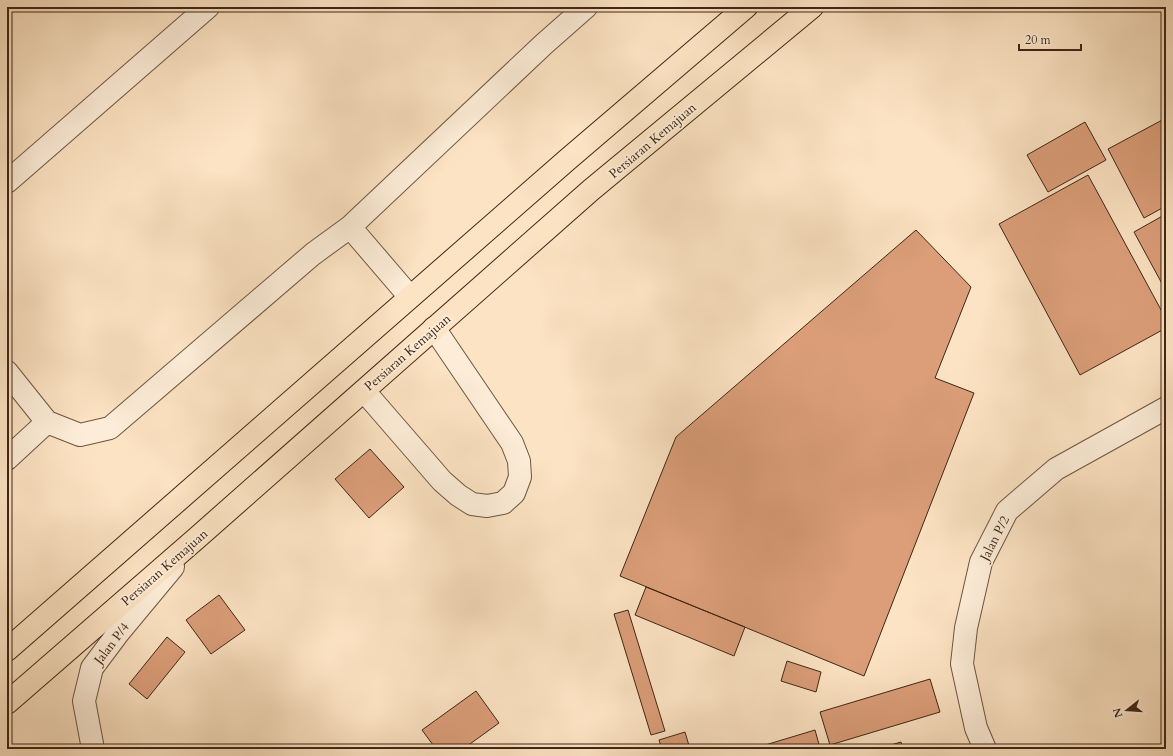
<svg xmlns="http://www.w3.org/2000/svg" width="1173" height="756" viewBox="0 0 1173 756" font-family="Cardo,serif">
<style>
.building{fill:#db9e79;stroke:#3f2615}
.lines{fill:none;stroke-linecap:round;stroke-linejoin:round}
.minor-casing{stroke:#6e5540;stroke-width:24}
.major-casing{stroke:#3f2615;stroke-width:24}
.minor{stroke:#fdedd8;stroke-width:22}
.major{stroke:#fce3c3;stroke-width:22}
.labels{text-anchor:middle;stroke-width:3.5;stroke-linejoin:round;paint-order:stroke}
.street-label{font-size:13px;fill:#3f2615;stroke:#fdedd8}
</style>
<rect width="100%" height="100%" fill="#fce3c3"/>
<filter id="stains"><feTurbulence type="fractalNoise" baseFrequency=".005" numOctaves="4"/><feColorMatrix values="0 0 0 0 .2 0 0 0 0 .09 0 0 0 0 .02 0 0 0 .5 -.17"/></filter>
<radialGradient id="worn" r=".72"><stop offset=".6" stop-color="#630" stop-opacity="0"/><stop offset="1" stop-color="#630" stop-opacity=".3"/></radialGradient>
<path class="building" d="M1166 118V206L1144 218 1108 149Z
M1085 122 1106 160 1048 192 1027 155Z
M1088 175 1166 319V328L1080 375 999 224Z
M1166 214V291L1134 232Z
M916 230 971 287 935 378 974 393 864 676 620 576 676 437Z
M370 449 404 487 369 518 335 479Z
M646 587 745 627 734 656 635 615Z
M219 595 245 630 211 654 186 620Z
M628 610 665 731 651 735 614 614Z
M167 637 185 652 147 699 129 684Z
M787 661 821 672 816 692 781 681Z
M930 679 940 712 830 745 820 712Z
M476 691 499 723 463 749H436L422 730Z
M815 730 820 748 816 749H752Z
M685 732 690 749H662L659 740Z
M901 742 903 749H877Z"/>
<g class="lines">
<defs>
<path id="minor" d="M7 182 208 7
M350 227 410 297
M7 372 47 422 80 435 110 428 313 254 350 227 544 44 586 7
M364 391 442 481 458 495 472 504 487 506 503 503 514 493 520 477 519 461 512 443 434 328
M7 459 47 422
M93 749 84 701 92 668 119 632 173 567
M985 749 976 728 962 664 966 628 981 562 1007 511 1056 469 1166 408"/>
<path id="major" d="M7 650 567 160 746 7
M7 703 198 537 591 190 812 7"/>
</defs>
<use href="#minor" class="minor-casing"/>
<use href="#major" class="major-casing"/>
<use href="#minor" class="minor"/>
<use href="#major" class="major"/>
</g>
<g class="labels">
<g class="street-label">
<text transform="translate(652 140) rotate(-40)" y="5">Persiaran Kemajuan</text>
<text transform="translate(407 352) rotate(-41)" y="5">Persiaran Kemajuan</text>
<text transform="translate(994 538) rotate(-63)" y="5">Jalan P/2</text>
<text transform="translate(164 567) rotate(-41)" y="5">Persiaran Kemajuan</text>
<text transform="translate(111 643) rotate(-53)" y="5">Jalan P/4</text>
</g>
</g>
<rect width="1173" height="756" fill="none" stroke="#fce3c3" stroke-width="24"/>
<rect x="8" y="8" width="1157" height="740" fill="none" stroke="#3f2615" stroke-width="2"/>
<rect x="12" y="12" width="1149" height="732" fill="none" stroke="#3f2615"/>
<g transform="translate(1127 710) rotate(253)" stroke="#fdedd8" stroke-width="3" paint-order="stroke">
<path d="M0-3L7 15L0 10L-7 15Z" fill="#3f2615"/>
<text y="-6" font-size="11" font-weight="bold" text-anchor="middle" fill="#3f2615">N</text>
</g>
<path d="M1019 44v6h62v-6" fill="none" stroke="#3f2615" stroke-width="2"/>
<text x="1025" y="44" font-size="12" fill="#3f2615" stroke="#fdedd8" stroke-width="3" paint-order="stroke">20 m</text>
<rect width="100%" height="100%" filter="url(#stains)"/>
<rect width="100%" height="100%" fill="url(#worn)"/>
</svg>
